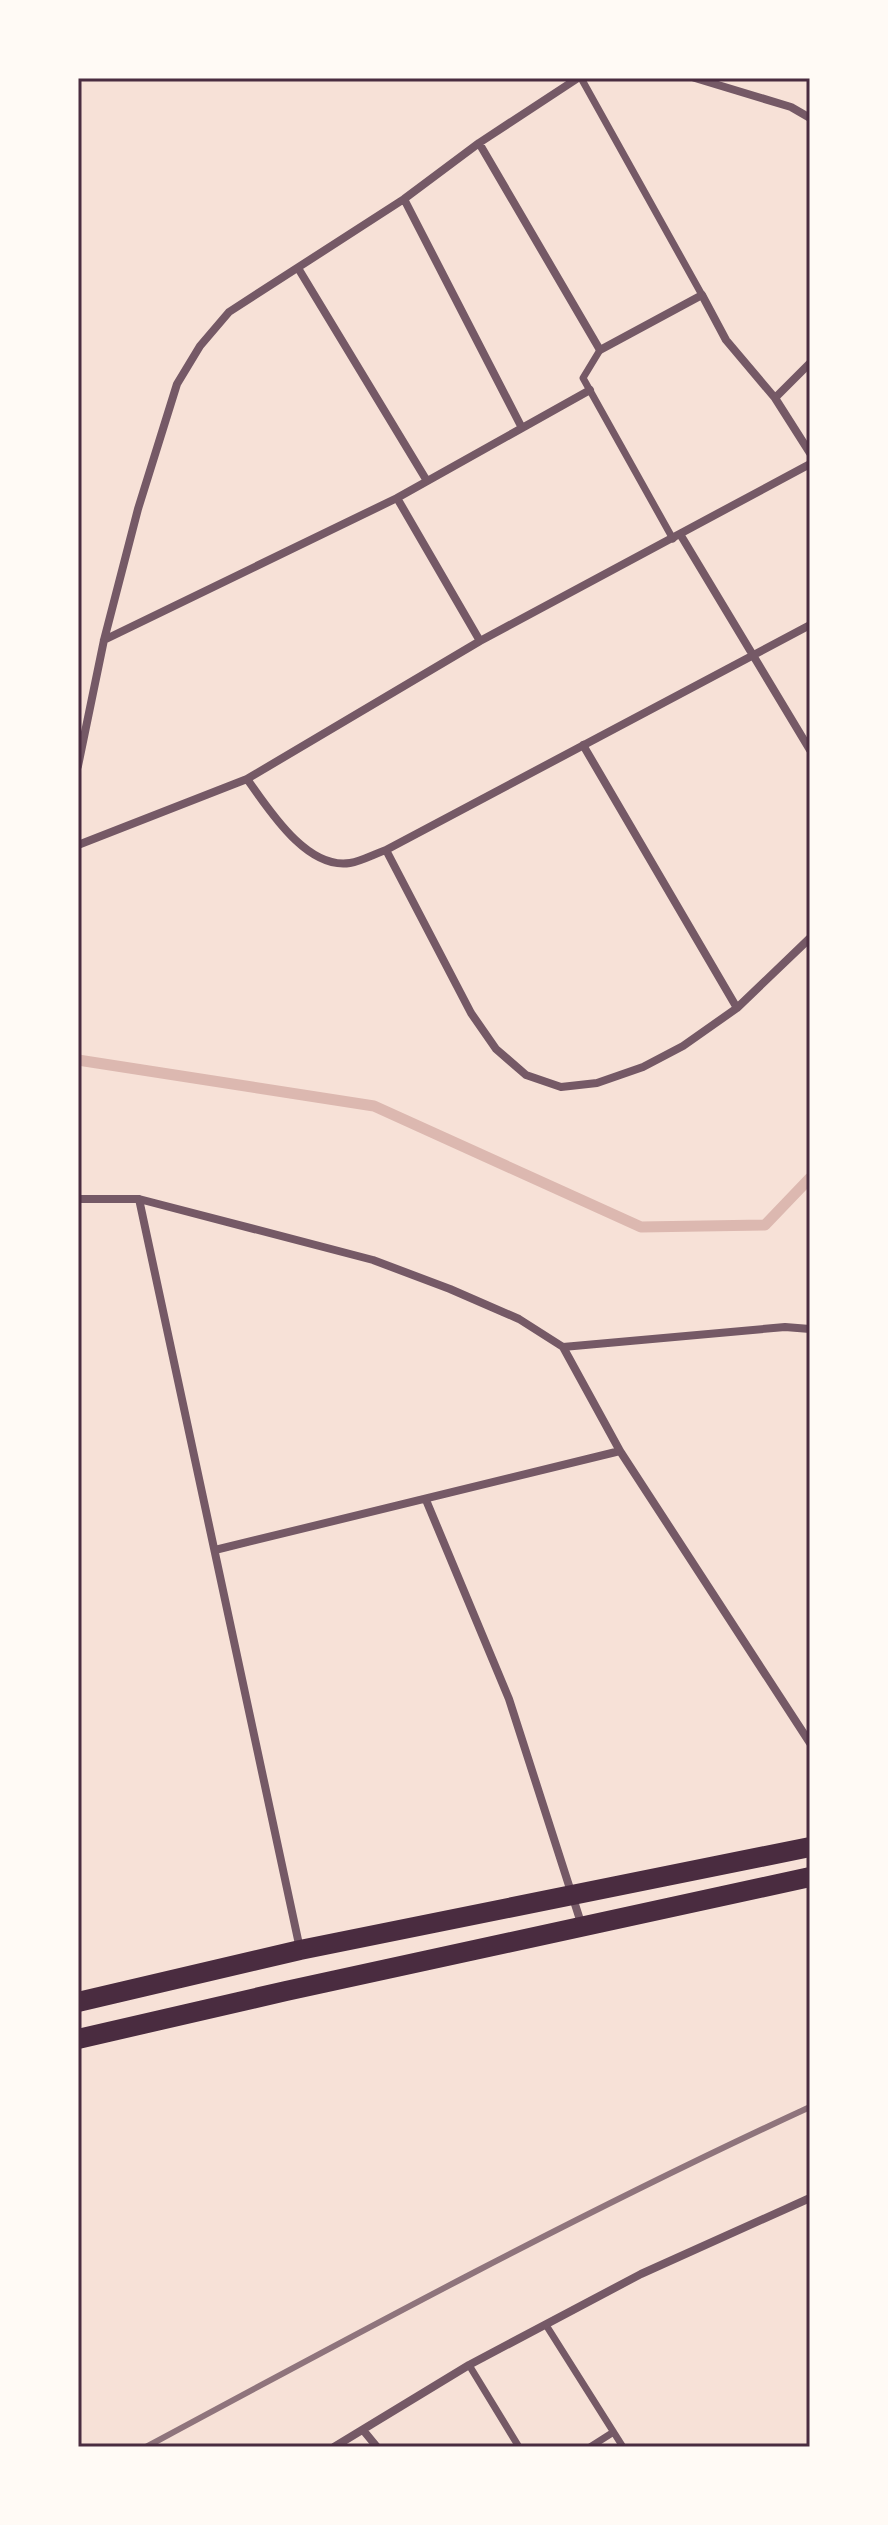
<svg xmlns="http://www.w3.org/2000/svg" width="888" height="2525" viewBox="0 0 888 2525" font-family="'DejaVu Sans',sans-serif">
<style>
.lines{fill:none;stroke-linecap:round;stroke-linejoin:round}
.stream{stroke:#dcb8b0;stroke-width:11}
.pedestrian{stroke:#755966;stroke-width:7}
.minor{stroke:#755966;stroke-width:8}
.primary{stroke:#4a2c40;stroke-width:20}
.rail{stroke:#8f747c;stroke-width:6}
.neatline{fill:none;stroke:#4a2c40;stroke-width:3}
</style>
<rect width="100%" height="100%" fill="#f7e1d7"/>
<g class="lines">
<path class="stream" d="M78 1060 374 1106 641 1227 765 1225 810 1178"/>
<path class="pedestrian" d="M581 78 702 295
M600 350 583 378 673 539
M546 2325 623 2447
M469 2365 519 2447
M590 2447 612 2433"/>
<path class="minor" d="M695 78 791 107 810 118
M479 143 600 350 702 295 726 340 775 398 810 453
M404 199 522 428
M298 268 427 481
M775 398 810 363
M397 498 480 641
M680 534 810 750
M104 640 397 498 590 390
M583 745 737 1008
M78 766 104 640 138 509 177 384 200 346 229 312 404 199 479 143 578 78
M247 779C268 808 306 870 350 863 362 861 374 854 386 850L810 625
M78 845 247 779 480 641 810 464
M386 850 471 1013 496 1049 526 1075 561 1087 597 1083 643 1067 683 1046 737 1008 810 938
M78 1199H139L373 1260 450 1289 519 1319 563 1347 620 1451 810 1743
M139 1199 300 1949
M563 1347 785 1327 810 1329
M426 1500 509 1699 582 1926
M215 1550 620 1451
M363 2430 377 2447
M334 2447 469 2365 641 2274 810 2198"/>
<path class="primary" d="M78 2002 300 1950 810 1847
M78 2039 286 1991 810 1877"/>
<path class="rail" d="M146 2447C365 2329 584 2211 810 2107"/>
</g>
<rect width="888" height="2525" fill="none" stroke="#fffaf5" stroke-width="160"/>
<rect x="80" y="80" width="728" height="2365" class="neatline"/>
</svg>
